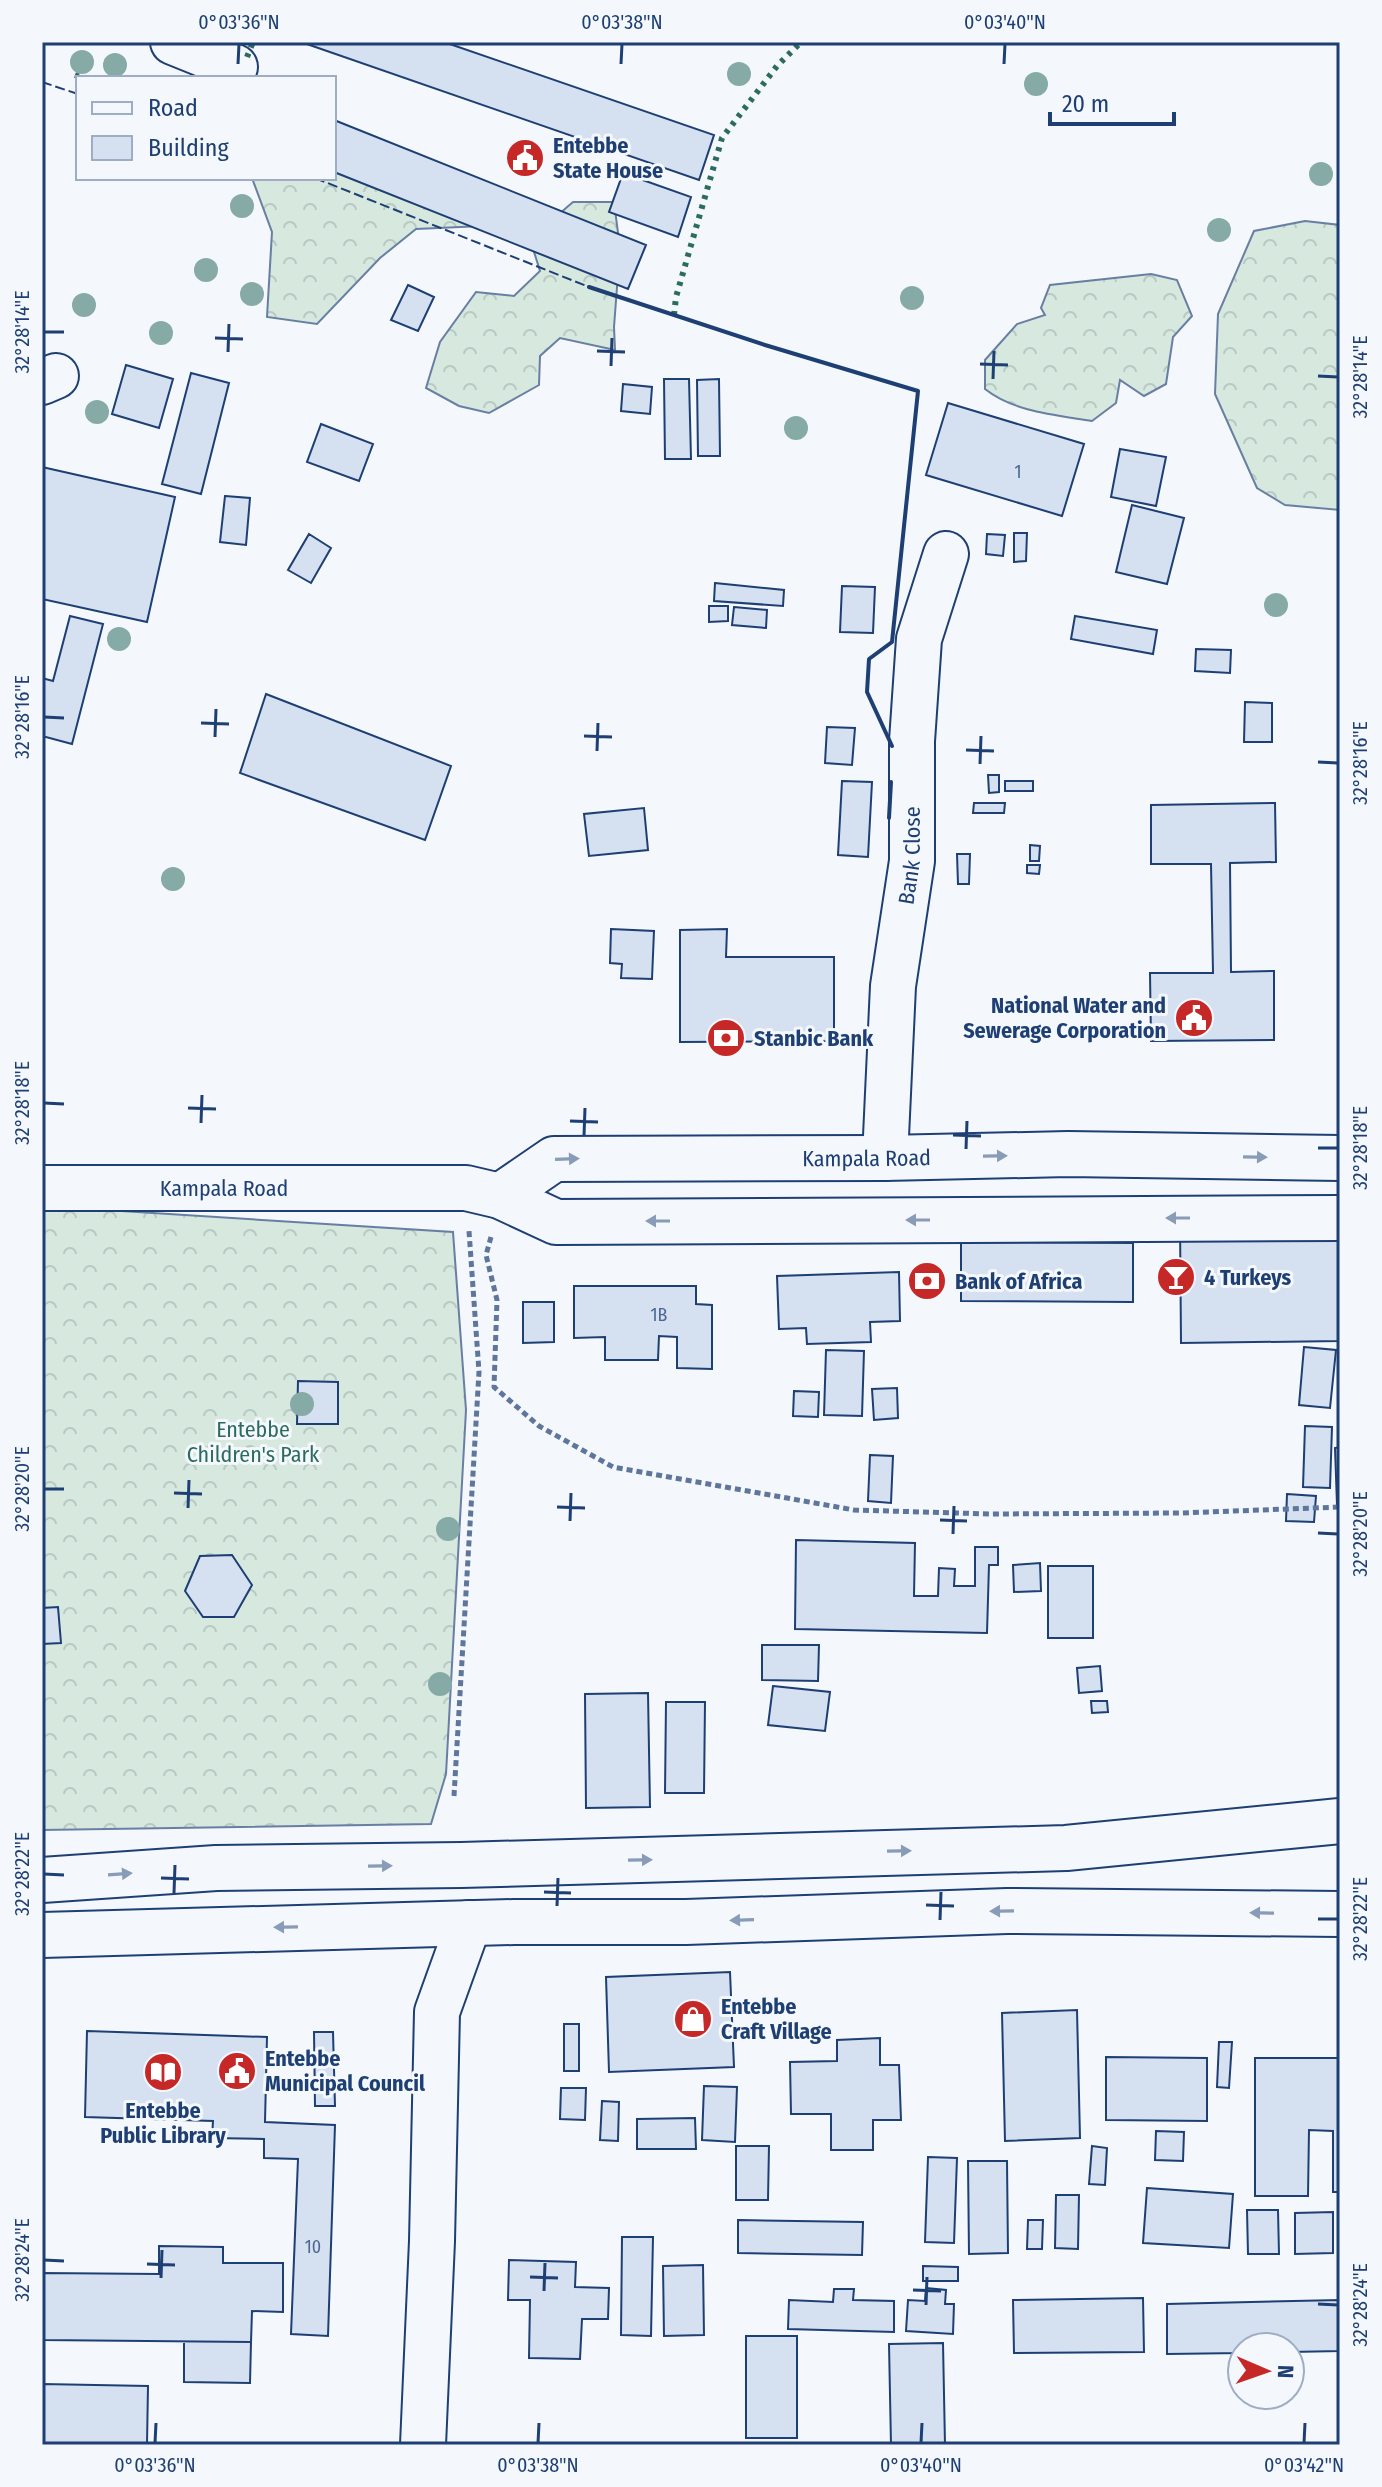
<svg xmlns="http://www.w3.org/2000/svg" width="1382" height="2487" viewBox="0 0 1382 2487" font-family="'Fira Sans Condensed',sans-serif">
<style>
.forest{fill:url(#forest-crowns);stroke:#687fa3;stroke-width:2}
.building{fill:#d5e0f0;stroke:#1d3f73;stroke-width:2}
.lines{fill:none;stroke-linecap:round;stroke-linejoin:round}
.minor-casing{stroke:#1d3f73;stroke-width:48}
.major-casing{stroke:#1d3f73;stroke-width:48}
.highway-casing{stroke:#1d3f73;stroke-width:48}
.path{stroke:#5e769c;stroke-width:5;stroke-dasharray:6 4;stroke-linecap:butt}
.minor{stroke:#f4f7fb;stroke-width:44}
.major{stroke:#f4f7fb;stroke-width:44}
.highway{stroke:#f4f7fb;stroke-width:44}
.hedge{stroke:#2c6c60;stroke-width:6;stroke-dasharray:4 6;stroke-linecap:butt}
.fence{stroke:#1d3f73;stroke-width:2;stroke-dasharray:10 4;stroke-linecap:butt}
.wall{stroke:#1d3f73;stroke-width:4}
.tree{fill:#86aba6}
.oneway{fill:#889bb7}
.ticks{fill:none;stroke:#1d3f73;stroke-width:3}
.labels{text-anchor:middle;stroke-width:6;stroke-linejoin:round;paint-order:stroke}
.number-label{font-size:18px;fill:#4b6792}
.poi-label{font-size:22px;font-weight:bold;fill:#1d3f73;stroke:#f4f7fb;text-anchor:start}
.street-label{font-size:22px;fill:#1d3f73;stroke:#f4f7fb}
.park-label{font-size:22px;fill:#2c6c60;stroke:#f4f7fb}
.neatline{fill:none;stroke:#1d3f73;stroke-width:3}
.ticks-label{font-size:20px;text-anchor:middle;fill:#1d3f73}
</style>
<defs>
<pattern id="forest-crowns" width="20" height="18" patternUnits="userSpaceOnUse" patternTransform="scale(2)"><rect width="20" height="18" fill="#d7e8df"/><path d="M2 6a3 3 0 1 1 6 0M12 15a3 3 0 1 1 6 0" fill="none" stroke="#b8c8c3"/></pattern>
</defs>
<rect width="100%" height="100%" fill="#f4f7fb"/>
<path class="forest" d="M334 150 484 226 416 229 380 258 317 324 267 317 272 232 252 178H334Z
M573 202H614L620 248 614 327 615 350 560 338 540 356 539 385 489 413 459 406 426 388 440 342 476 292 514 296 540 271 530 239Z
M1305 221 1340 225V510L1285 505 1257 488 1215 394 1218 314 1254 231Z
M1151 274 1177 280 1192 316 1173 337 1166 384 1144 396 1120 380 1116 403 1092 421C1056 415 1014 412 985 389V360L1017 324 1045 315 1041 308 1050 285Z
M42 1206 453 1232 466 1410 446 1774 431 1824 42 1830Z"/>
<path class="building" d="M301 42H444L714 135 699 180Z
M334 120 646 245 628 289 334 172Z
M623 173 691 197 678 237 609 212Z
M408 285 434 297 418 331 391 320Z
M126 365 173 379 159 428 112 414Z
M191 373 229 383 201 494 162 484Z
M664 379H689L691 459H665Z
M719 379 720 456H698L697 380Z
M623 384 652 387 650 414 621 411Z
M948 403 1084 444 1062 516 926 475Z
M321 424 373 444 359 481 307 462Z
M1120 449 1166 457 1156 506 1111 497Z
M42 467 175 497 147 622 42 599Z
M225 496 250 498 246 545 220 542Z
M1132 505 1184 518 1167 584 1116 572Z
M1014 533H1027L1026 561 1014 562Z
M309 534 331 548 311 583 288 570Z
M987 534 1005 535 1003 556 986 554Z
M715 583 784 590 783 606 714 601Z
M842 586 875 587 873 633 840 632Z
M709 606H728V621L709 622Z
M734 607 767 610 766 628 732 625Z
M70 616 103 624 72 744 42 736V678L53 681Z
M1075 616 1157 630 1153 654 1071 639Z
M1196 649 1231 650 1230 673 1195 671Z
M266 694 451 766 425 840 240 773Z
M1245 702 1272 703V742H1244Z
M827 727 855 728 852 765 825 763Z
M988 775H999V792L989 793Z
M842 781 872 782 868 857 838 855Z
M1005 781H1033V791H1005Z
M974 803H1005L1004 813H973Z
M1275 803 1276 862 1230 863 1231 972 1274 971V1040L1151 1041 1150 973H1213L1211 864H1151V805Z
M644 808 648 850 589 856 584 814Z
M1030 845 1040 846 1039 861H1030Z
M957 854H970L969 884H958Z
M1027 865H1040L1039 874 1027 873Z
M611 929 654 931 652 979 621 978 622 964 610 963Z
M727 929 726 957H834V1041L680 1042V930Z
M1340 1219V1341L1181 1343 1180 1221Z
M961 1242 1133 1243V1302L961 1301Z
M899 1272 900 1321 870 1322 871 1342 807 1344 806 1328 779 1329 777 1276Z
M574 1286H696V1304L712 1305V1369L677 1368V1337L659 1336 658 1360H605V1337L574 1338Z
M523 1302H554V1342L523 1343Z
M1304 1347 1336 1350 1330 1408 1299 1405Z
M826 1350 864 1351 862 1416 824 1415Z
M298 1381 338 1382V1424H297Z
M897 1388 898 1418 874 1420 872 1389Z
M794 1391 819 1392 818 1417 793 1416Z
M1305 1426 1332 1427 1330 1488 1303 1487Z
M1340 1447V1504L1337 1505 1335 1448Z
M870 1455 893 1456 891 1503 868 1501Z
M1287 1494 1316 1496 1314 1522 1286 1521Z
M796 1540 915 1543 914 1596H938L939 1568 955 1569 954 1586H975V1547H998V1565H989L987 1633 795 1629Z
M232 1555 252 1585 234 1617H203L185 1591 200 1556Z
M1040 1563 1041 1591 1014 1592 1013 1565Z
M1048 1566H1093V1638H1048Z
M58 1607 61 1643 42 1644V1608Z
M762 1645H819L818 1681 762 1680Z
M1100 1666 1102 1691 1079 1693 1077 1668Z
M773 1686 830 1692 825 1731 768 1725Z
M648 1693 650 1807 586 1808 585 1694Z
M1091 1701H1107L1108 1712 1092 1713Z
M666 1702H705L704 1793H665Z
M730 1972 734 2067 609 2072 606 1977Z
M1077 2010 1080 2138 1005 2141 1002 2013Z
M564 2024H579V2071H564Z
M87 2031 267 2037 265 2122 335 2125 328 2336 291 2334 298 2159 264 2158V2139L212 2138 213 2121 85 2117Z
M314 2032H333L335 2106H315Z
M880 2038V2065H899L901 2120H873V2150H831V2114H791L790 2062 837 2061V2040Z
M1219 2042H1232L1229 2088 1217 2087Z
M1106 2057 1207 2058V2121L1106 2120Z
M1255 2058H1340V2192H1333V2131L1309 2130 1308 2196H1255Z
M704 2086 737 2087 735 2142 702 2140Z
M561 2088H586L585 2120 560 2119Z
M602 2101 619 2102 618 2141 600 2140Z
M695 2118 696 2149H637V2119Z
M1156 2131 1184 2132 1183 2161 1155 2160Z
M736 2146H769L768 2200H736Z
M1092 2146 1107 2148 1105 2185 1089 2184Z
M928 2157 957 2158 954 2243 925 2242Z
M968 2161H1007L1008 2253 969 2254Z
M1147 2188 1233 2194 1229 2248 1143 2243Z
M1056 2195H1079L1078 2249 1055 2248Z
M1247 2210H1278L1279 2254H1248Z
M1333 2212V2253L1295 2254V2213Z
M738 2220 863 2222 862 2255 738 2253Z
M1028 2220H1043L1042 2249H1027Z
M622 2237H653L651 2336 621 2335Z
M159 2246 223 2247V2263H283V2312L252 2311 251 2342 42 2340V2273L159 2274Z
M509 2260 576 2262 575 2287 609 2288 608 2319H582L580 2359 529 2358 530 2300H508Z
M703 2265 704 2335 664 2336 663 2266Z
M923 2266 958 2267V2281H923Z
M926 2288 946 2290 945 2304H954L953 2334 906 2331 908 2300 925 2301Z
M834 2289H854L853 2300 894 2301V2332L788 2329 789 2300 833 2302Z
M1143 2298 1144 2352 1014 2353 1013 2300Z
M1340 2300V2351L1290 2352V2347H1242V2353L1167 2354V2304Z
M746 2336H797V2438H746Z
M184 2342H251L250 2383 184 2382Z
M943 2343 945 2445H891L889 2344Z
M42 2384 148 2386 147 2445H42Z"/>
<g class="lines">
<defs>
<g id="minor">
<path d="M173 42 235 67"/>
<path d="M42 382 56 376"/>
<path id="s1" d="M885 1158 893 986 912 861V741L919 639 946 554"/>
<path d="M423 2445 432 2241 437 2012 469 1923"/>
</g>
<g id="major">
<path id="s2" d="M42 1188H466L500 1196 556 1222 1340 1218"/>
<path id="s3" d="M500 1196 554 1159 885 1158 1068 1154 1340 1158"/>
</g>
<path id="highway" d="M42 1880 216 1868 461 1865 1066 1848 1340 1821
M42 1935 514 1922H686L1007 1911 1340 1914"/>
</defs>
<use href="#minor" class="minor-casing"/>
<use href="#major" class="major-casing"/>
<use href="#highway" class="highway-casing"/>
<path class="path" d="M491 1237 486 1255 497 1300 494 1387 539 1426 613 1467 854 1510 991 1514 1181 1513 1340 1507
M454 1796 479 1372 469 1231"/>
<use href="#minor" class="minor"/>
<use href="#major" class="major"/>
<use href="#highway" class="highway"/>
<path class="hedge" d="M247 57 253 42
M75 75 84 78
M674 315 676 297 722 138 777 66 801 42"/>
<path class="fence" d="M42 82 78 94
M315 178 589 287"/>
<path class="wall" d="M589 287 765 345 918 391 892 642 869 659 867 692 892 746
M889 818 891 782"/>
</g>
<g class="tree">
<circle cx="82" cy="62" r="12"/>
<circle cx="115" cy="65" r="12"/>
<circle cx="739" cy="74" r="12"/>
<circle cx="1036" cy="84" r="12"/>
<circle cx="1321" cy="174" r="12"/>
<circle cx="242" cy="206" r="12"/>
<circle cx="1219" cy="230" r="12"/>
<circle cx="206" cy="270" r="12"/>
<circle cx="252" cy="294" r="12"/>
<circle cx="912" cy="298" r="12"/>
<circle cx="84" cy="305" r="12"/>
<circle cx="161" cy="333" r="12"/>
<circle cx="97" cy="412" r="12"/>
<circle cx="796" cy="428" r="12"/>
<circle cx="1276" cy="605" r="12"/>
<circle cx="119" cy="639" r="12"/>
<circle cx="173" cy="879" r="12"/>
<circle cx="302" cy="1404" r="12"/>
<circle cx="448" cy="1529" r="12"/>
<circle cx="440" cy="1684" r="12"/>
</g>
<defs><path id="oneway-solid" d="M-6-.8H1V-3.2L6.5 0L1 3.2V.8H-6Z" transform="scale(2)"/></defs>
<g class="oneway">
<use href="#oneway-solid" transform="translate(995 1156) rotate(-1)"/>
<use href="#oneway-solid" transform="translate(1255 1157) rotate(1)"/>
<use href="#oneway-solid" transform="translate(567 1159) rotate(-2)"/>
<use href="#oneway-solid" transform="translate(1178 1218) rotate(180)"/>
<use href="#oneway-solid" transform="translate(918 1220) rotate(180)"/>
<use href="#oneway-solid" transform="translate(658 1221) rotate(180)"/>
<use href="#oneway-solid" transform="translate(899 1851) rotate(-1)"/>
<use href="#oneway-solid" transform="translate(640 1860) rotate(-1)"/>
<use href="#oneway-solid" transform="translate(380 1866) rotate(-1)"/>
<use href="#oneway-solid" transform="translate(120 1874) rotate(-4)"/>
<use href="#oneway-solid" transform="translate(1002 1911) rotate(179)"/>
<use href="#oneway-solid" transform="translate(1262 1913) rotate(-179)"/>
<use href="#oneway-solid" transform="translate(742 1920) rotate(178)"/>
<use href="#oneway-solid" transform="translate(286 1927) rotate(179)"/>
</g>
<path class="ticks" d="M238 64 239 44M621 64 622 44M1004 64 1005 44M44 332H64M215 338 243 339M597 351 625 352M228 352 229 324M980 364 1008 365M611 366 612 338M1318 376 1338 377M993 379 994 351M44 717 64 718M201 723 229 724M584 736 612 737M215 737 216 709M966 750 994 751M597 751 598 723M1318 762 1338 763M980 764 981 736M44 1103 64 1104M188 1108 216 1109M570 1121 598 1122M201 1123 202 1095M953 1135 981 1136M584 1136 585 1108M1318 1148H1338M966 1149 967 1121M44 1489H64M174 1493 202 1494M557 1507 585 1508M188 1508 189 1480M940 1520 967 1521M570 1521 571 1493M1318 1533 1338 1534M953 1534 954 1506M44 1874 64 1875M161 1878 189 1879M544 1892 571 1893M174 1893 175 1865M926 1905 954 1906M557 1906 558 1878M1318 1919H1338M940 1920 941 1892M44 2260 64 2261M147 2264 175 2265M530 2277 558 2278M161 2278 162 2250M913 2290 941 2291M544 2291 545 2263M1318 2304 1338 2305M926 2305 927 2277M155 2443 156 2423M538 2443 539 2423M921 2443 922 2423M1304 2443 1305 2423"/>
<defs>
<symbol id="civic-disc" viewBox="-11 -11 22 22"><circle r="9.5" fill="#c62828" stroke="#f4f7fb"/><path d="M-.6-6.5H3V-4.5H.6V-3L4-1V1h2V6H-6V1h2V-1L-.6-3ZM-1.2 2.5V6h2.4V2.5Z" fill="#fff"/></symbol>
<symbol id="bank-disc" viewBox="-11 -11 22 22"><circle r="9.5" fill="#c62828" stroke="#f4f7fb"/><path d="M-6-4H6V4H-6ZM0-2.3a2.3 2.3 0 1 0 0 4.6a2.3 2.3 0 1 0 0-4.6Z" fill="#fff"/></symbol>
<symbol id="bar-disc" viewBox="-11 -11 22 22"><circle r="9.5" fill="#c62828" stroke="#f4f7fb"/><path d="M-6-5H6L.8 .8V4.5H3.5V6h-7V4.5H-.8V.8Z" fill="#fff"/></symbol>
<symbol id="shop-disc" viewBox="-11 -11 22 22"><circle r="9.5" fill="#c62828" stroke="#f4f7fb"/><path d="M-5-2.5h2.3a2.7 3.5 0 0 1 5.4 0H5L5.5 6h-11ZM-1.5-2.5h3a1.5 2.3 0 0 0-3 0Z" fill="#fff"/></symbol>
<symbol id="library-disc" viewBox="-11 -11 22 22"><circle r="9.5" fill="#c62828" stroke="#f4f7fb"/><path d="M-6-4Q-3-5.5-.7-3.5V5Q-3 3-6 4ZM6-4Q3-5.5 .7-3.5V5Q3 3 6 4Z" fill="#fff"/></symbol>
</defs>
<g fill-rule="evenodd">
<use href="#civic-disc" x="503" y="136" width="44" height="44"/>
<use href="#civic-disc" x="1172" y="996" width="44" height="44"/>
<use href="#bank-disc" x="704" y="1016" width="44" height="44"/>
<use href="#bar-disc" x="1154" y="1255" width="44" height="44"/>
<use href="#bank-disc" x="905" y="1259" width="44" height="44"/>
<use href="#shop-disc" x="671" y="1997" width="44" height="44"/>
<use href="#civic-disc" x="215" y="2049" width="44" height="44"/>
<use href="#library-disc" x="141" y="2050" width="44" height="44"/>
</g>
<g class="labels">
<g class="number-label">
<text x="1018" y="478">1</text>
<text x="659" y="1321">1B</text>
<text x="313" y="2253">10</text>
</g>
<g class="poi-label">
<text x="553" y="153">Entebbe<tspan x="553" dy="25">State House</tspan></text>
<text x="1166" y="1013" text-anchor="end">National Water and<tspan x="1166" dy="25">Sewerage Corporation</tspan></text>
<text x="754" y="1046">Stanbic Bank</text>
<text x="1204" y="1285">4 Turkeys</text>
<text x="955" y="1289">Bank of Africa</text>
<text x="721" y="2014">Entebbe<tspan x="721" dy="25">Craft Village</tspan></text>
<text x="265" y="2066">Entebbe<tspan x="265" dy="25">Municipal Council</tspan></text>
<text x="163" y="2118" text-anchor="middle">Entebbe<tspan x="163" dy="25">Public Library</tspan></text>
</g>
<g class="street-label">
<text dy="8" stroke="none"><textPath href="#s1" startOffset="304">Bank Close</textPath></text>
<text dy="8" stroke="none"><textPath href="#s3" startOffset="378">Kampala Road</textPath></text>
<text dy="8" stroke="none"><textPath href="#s2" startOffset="182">Kampala Road</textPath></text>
</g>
<g class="park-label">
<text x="253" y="1437">Entebbe<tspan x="253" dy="25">Children's Park</tspan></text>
</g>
</g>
<rect width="1382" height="2487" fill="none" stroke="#f4f7fb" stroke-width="88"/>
<rect x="76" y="76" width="260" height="104" fill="#f4f7fb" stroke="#9eadc5" stroke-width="2"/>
<rect x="92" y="102" width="40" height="12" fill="#f4f7fb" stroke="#9eadc5" stroke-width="2"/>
<text x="148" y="116" font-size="24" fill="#1d3f73">Road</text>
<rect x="92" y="136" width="40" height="24" fill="#d5e0f0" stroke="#9eadc5" stroke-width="2"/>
<text x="148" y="156" font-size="24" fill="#1d3f73">Building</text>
<g transform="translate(1266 2371) rotate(92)"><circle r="38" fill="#f4f7fb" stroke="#9eadc5" stroke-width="2"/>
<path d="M0-6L14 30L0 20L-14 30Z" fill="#c62828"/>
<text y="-12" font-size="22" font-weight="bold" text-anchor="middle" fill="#1d3f73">N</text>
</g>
<path d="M1050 112v12h124v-12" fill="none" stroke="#1d3f73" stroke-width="4"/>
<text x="1062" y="112" font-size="24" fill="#1d3f73" stroke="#f4f7fb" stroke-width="6" paint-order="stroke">20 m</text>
<rect x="44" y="44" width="1294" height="2399" class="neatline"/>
<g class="ticks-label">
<text x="239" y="29">0°03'36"N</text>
<text x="622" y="29">0°03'38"N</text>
<text x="1005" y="29">0°03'40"N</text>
<text transform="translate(22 332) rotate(-90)" y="7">32°28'14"E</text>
<text transform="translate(1360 377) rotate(-90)" y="7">32°28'14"E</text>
<text transform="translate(22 717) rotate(-90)" y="7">32°28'16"E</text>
<text transform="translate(1360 763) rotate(-90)" y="7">32°28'16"E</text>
<text transform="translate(22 1103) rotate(-90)" y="7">32°28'18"E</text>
<text transform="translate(1360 1148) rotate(-90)" y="7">32°28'18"E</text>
<text transform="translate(22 1489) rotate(-90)" y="7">32°28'20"E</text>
<text transform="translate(1360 1534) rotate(-90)" y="7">32°28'20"E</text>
<text transform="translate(22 1874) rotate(-90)" y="7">32°28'22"E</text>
<text transform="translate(1360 1919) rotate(-90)" y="7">32°28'22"E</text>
<text transform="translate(22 2260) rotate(-90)" y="7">32°28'24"E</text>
<text transform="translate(1360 2305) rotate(-90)" y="7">32°28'24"E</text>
<text x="155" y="2472">0°03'36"N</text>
<text x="538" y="2472">0°03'38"N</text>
<text x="921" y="2472">0°03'40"N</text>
<text x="1304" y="2472">0°03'42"N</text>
</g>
</svg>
